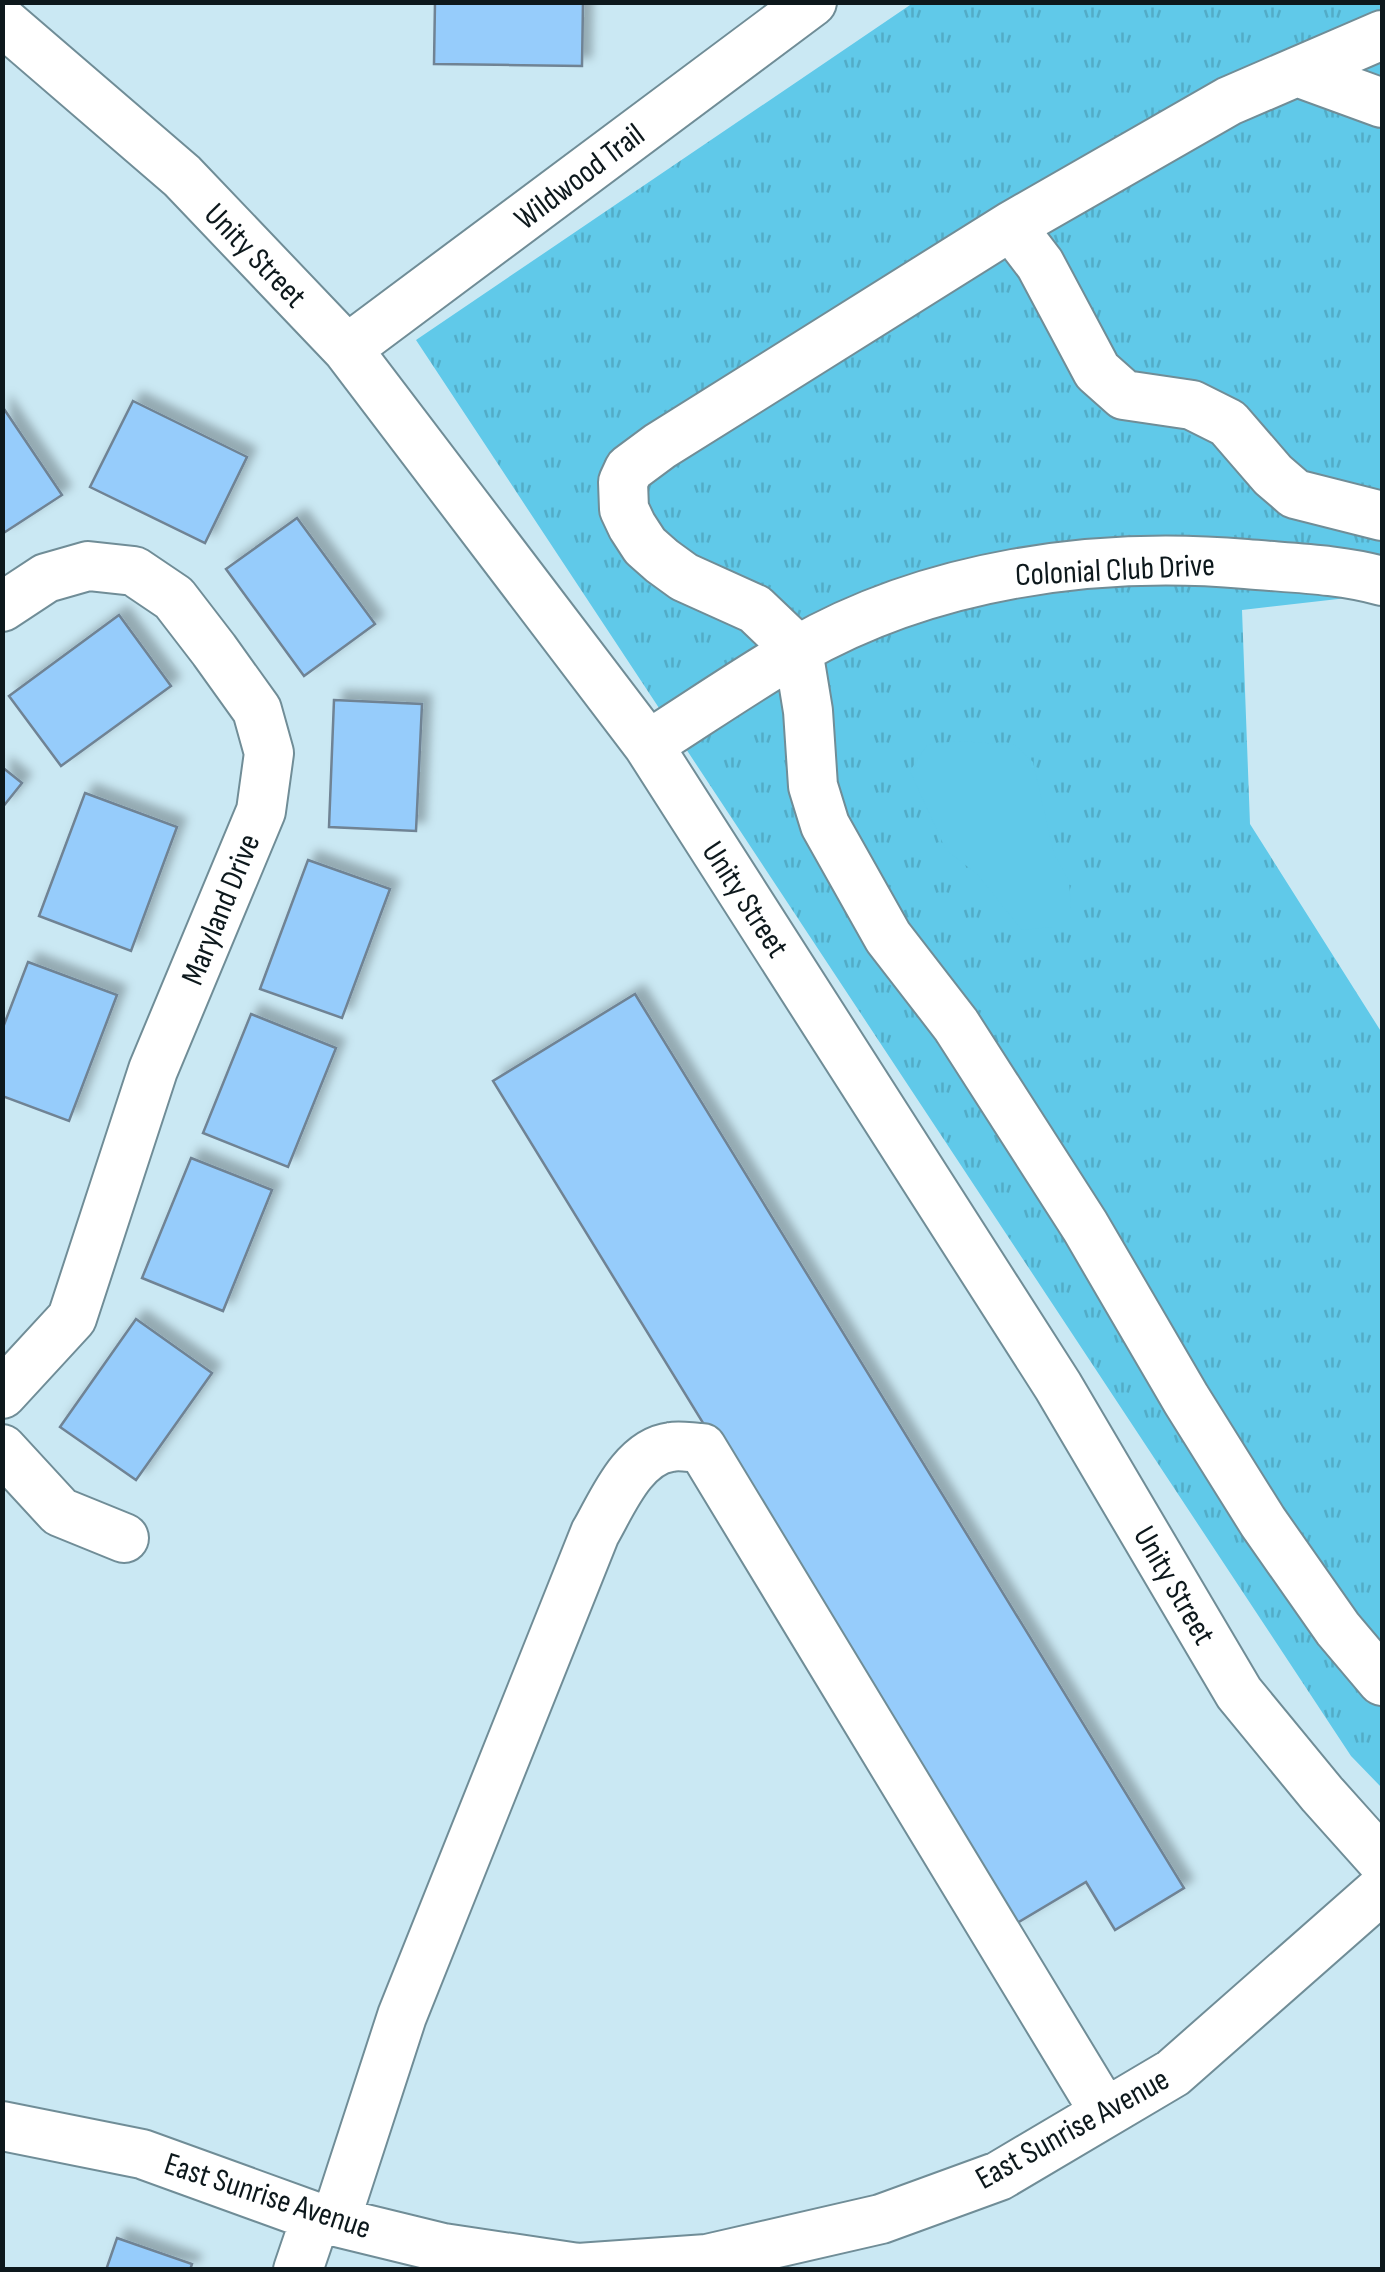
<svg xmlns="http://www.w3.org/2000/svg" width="1385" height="2272" viewBox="0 0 1385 2272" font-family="'Sofia Sans Condensed',sans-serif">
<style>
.grass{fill:url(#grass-tufts)}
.garden{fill:#60c9e9}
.building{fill:#96ccfb;stroke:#6f8394;stroke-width:2.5;filter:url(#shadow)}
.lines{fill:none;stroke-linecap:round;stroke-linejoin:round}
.minor-casing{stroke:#708d97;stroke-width:52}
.minor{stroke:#fff;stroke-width:48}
.labels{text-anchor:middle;stroke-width:10;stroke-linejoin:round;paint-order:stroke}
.street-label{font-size:32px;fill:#0d181c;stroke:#fff}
</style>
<defs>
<pattern id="grass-tufts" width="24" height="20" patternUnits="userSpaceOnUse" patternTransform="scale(2.5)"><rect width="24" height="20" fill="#60c9e9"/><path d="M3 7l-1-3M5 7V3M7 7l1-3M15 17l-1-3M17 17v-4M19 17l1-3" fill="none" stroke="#52acc7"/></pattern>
<filter id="shadow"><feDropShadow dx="9" dy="-9" stdDeviation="5" flood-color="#0004"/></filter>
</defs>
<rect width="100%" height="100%" fill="#cae8f3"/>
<path class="grass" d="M913 3H1382V594L1242 610 1250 824 1382 1033V1788L1351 1756 416 340Z"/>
<path class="garden" d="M959 741 1015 745 1033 762 1054 854 1069 881 1071 908 1052 927 1022 930 977 874 946 850 910 771 927 745Z"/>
<path class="building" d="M435 2H583L582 66 434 64Z
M133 401 247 457 205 543 90 487Z
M2 406 62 495 2 534Z
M297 518 375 624 304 676 226 569Z
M119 615 171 686 61 766 9 696Z
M334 700 422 704 416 831 329 827Z
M2 767 22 783 2 808Z
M85 793 177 827 131 951 39 916Z
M308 860 390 889 342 1018 260 989Z
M28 962 117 995 69 1121 2 1096V1030Z
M635 994 1184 1888 1115 1930 1086 1882 1012 1926 493 1081Z
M251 1014 336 1048 288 1167 203 1133Z
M191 1158 272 1190 223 1311 142 1278Z
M136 1319 212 1373 136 1480 60 1427Z
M117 2238 192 2264 190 2270H106Z"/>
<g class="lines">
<defs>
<path id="minor" d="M2 21 182 176 347 349 648 745 1058 1386 1239 1693 1322 1794 1382 1861
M1382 35 1229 101 1011 226 660 446 629 469 623 482 624 509 632 526 645 546 662 561 684 577 755 609 798 650 808 711 813 786 825 825 888 937 956 1025 1085 1226 1186 1399 1263 1522 1338 1629 1382 1681
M1297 72 1382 103
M1011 226 1040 264 1097 371 1124 395 1192 405 1228 423 1273 475 1295 494 1382 516
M347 349 812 2
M2 607 46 578 88 566 134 571 174 598 214 650 257 710 269 753 261 811 153 1070 72 1318 2 1394
M648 745C697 714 746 680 796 651 930 574 1095 551 1246 564 1290 568 1340 569 1382 581
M2 1449 60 1512 124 1538
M2 2126 142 2154 316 2217 443 2248 578 2268 707 2259 881 2219 999 2176 1173 2073 1382 1889
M335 2222 402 2016 595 1533C612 1504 632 1452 671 1447 681 1445 692 1448 702 1448L1105 2113
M298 2270 316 2217"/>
</defs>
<use href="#minor" class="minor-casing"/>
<use href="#minor" class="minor"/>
</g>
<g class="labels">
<g class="street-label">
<text transform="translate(579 176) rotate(-37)" y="11">Wildwood Trail</text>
<text transform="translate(256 255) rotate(46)" y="11">Unity Street</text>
<text transform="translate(1115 569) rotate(-3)" y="11">Colonial Club Drive</text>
<text transform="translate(746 899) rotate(57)" y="11">Unity Street</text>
<text transform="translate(220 909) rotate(-68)" y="11">Maryland Drive</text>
<text transform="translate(1175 1585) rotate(60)" y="11">Unity Street</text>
<text transform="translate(1072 2128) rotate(-29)" y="11">East Sunrise Avenue</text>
<text transform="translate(268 2195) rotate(18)" y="11">East Sunrise Avenue</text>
</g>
</g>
<rect width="1385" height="2272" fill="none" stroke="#0d181c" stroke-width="10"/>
</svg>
